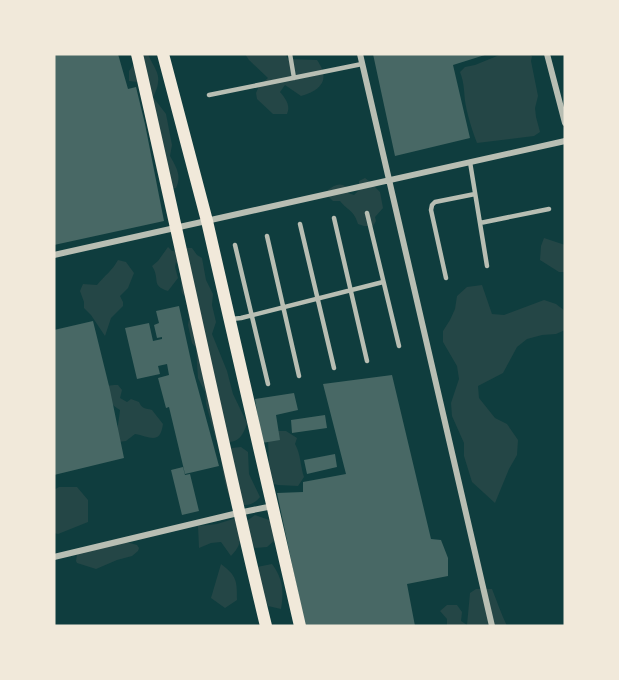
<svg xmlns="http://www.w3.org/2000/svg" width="619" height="680" viewBox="0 0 619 680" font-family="'Fira Sans',sans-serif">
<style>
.green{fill:#244646}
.building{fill:#486865}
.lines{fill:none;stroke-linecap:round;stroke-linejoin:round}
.service{stroke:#b8beb3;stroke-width:4.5}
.minor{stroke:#b8beb3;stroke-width:6}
.secondary{stroke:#f1e9da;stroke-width:12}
</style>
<rect width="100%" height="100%" fill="#0f3d3e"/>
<path class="green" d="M130 54H148C151 63 160 72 158 82 158 87 155 93 153 97L166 114 172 145 170 156C176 167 182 175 176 188H164L157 172 138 82 129 81V71L134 64Z
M245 54H285L288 59 317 60C331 80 321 90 301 96L285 85 280 92C285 98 291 105 287 114H273L257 99 256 93 259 86 268 78 249 60Z
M502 54H528L532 56 531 61 538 96 535 108 536 117 540 132 534 136 477 143C472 130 467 114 465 101 464 90 464 82 460 72L465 67 475 65Z
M365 178 369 181 380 192 383 208 375 217 376 221 373 226H364L358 224C354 210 348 211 340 201H333L329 197 328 190C335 185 339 182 347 187L348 193 354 195 359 190V181Z
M544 238 565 245V272H559L540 260 541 246Z
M168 247 172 251 187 248H192L197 255 202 258 206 280 213 294 212 305 216 322 212 334 227 371 233 394 247 423C242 441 234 445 216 440L206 404 205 392 198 378 196 348 192 343 188 325 189 319 185 296 182 293C180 283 184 270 176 262L175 267 178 278 168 291C150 285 161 280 152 266L158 261Z
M118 260 126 262 134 273 128 288 120 296 123 302V306L111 318 105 336 91 315 84 308V302L80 291 83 284 97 285C105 275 112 271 118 260Z
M482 285 492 314 504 315 544 300 556 304 565 311V330L556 334 542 335 527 339 517 347 503 373 478 386 479 398 495 418 507 424 518 440 517 455 509 469 495 503 472 482 464 456V443L452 416 451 403 459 379 457 366 443 342V331L450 320 455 309 457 296 467 287Z
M114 385H118L122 390 120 398 127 402 131 399 139 402C142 409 145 408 152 410L163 424C160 446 149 436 135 434L126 441 118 442C116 429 119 422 120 410 110 404 106 398 106 386Z
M275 431H286L297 438 295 444C301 455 300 465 304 477L298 486 278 485 274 484 269 464 268 439Z
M241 447 248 452 249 474 260 497C251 508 244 505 232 503 225 487 223 475 221 457L232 448Z
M59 487H77L88 500V522L58 534 54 533V490Z
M255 515 272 521 275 540 267 547 255 548 248 537 244 523Z
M236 518C241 534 244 543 231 556L221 542 211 543 199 548 198 526 217 524Z
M123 543H130L137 545 139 548 138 551 132 556 117 560 96 569 77 563 76 561 77 555 79 553Z
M221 564C237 576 237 581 237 600L225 608 211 598Z
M272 564C283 579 284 591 281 609L268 606 262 593 257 567Z
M476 589H492C497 601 501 614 507 626H447V619L440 611 447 605H457L462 612 461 621 467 625 470 593Z"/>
<path class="building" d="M54 54H118L128 89 136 87 145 124 164 221 54 245Z
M373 54H488L453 65 470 138 395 156Z
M179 306 193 370 219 466 185 474 169 407 166 408 158 378 169 375 167 364 158 366 160 374 137 379 125 328 149 323 153 341 162 339V337L157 338 154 325 159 323 156 311Z
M93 321 110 390 124 458 54 475V330Z
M392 375 431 539 441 540 448 558V576L407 584 415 626H305L277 493 303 492V482L346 474 323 384Z
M294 393 298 410 276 415 280 440 262 443 255 399Z
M325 415 327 428 292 433 291 420Z
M335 454 337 467 307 474 304 460Z
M183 467 185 475 190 474 199 511 182 515 171 470Z"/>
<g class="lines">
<path class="service" d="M290 54 294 78
M209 95 362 64
M470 162 487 266
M367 213 399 346
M334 218 367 361
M480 223 549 209
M300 224 334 368
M267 236 299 376
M235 245 268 384
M446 278 431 210 432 205 435 202 475 194
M232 319 241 318 383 282"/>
<path class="minor" d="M360 54 492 626
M547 54 565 123
M54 255 565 141
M54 557 238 513 273 506"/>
<path class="secondary" d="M137 54C181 245 220 436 266 626
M163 54 207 221 300 626"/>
</g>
<rect width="619" height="680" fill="none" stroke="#f1e9da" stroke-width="111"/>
</svg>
